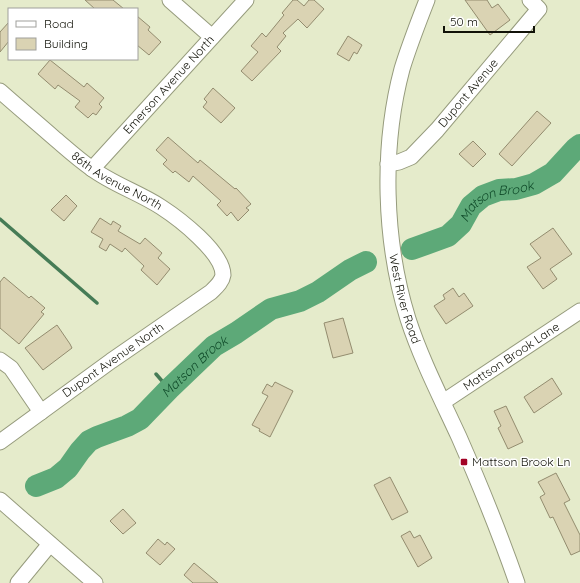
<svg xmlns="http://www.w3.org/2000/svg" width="580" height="583" viewBox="0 0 580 583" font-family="Quicksand,sans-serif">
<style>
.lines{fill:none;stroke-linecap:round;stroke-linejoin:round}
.stream{stroke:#467c56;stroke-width:3.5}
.river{stroke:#5da978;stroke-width:22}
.building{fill:#dad3b3;stroke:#938c6f}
.minor-casing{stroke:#969b7d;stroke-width:17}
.minor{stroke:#fff;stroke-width:15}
.poi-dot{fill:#a20326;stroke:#fff;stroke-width:1.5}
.labels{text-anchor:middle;stroke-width:3;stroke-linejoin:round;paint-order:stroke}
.street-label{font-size:12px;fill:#111208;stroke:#fff}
.poi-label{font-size:12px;fill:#111208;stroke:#fff;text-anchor:start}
.water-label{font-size:13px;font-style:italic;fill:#0f4a29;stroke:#fff}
</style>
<rect width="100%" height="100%" fill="#e5ebcb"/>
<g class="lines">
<path class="stream" d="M0 219 97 303
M156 374 169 389"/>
<g class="river">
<path id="s1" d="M412 249 448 236 461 224 471 206 483 196 499 190 516 189 534 184 553 173 576 148 580 145"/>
<path id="s2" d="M36 486 56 478 68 468 80 451 89 441 97 437 127 426 140 419 169 389 214 346 236 333 271 309 300 301 318 292 350 270 366 262"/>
</g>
</g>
<path class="building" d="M85 0H113L124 9H95Z
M293 0H297L304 6 309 0H314L324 9 307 28 298 19 283 33 286 36 277 47 281 51 252 81 241 71 258 52 251 46 262 33 266 37 284 15 282 13Z
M465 0H487L492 8 498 4 510 20 490 35Z
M137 16 150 27 148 30 161 42 149 55 137 45Z
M9 22V41L0 52V32Z
M348 36 362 45 357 54 354 52 349 61 337 54Z
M50 60 84 87 87 83 104 98 99 104 102 107 96 115 93 113 88 118 75 107 80 101 58 85 55 89 38 74Z
M213 88 235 108 221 123 203 107 207 102 204 99Z
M537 111 551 123 512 166 499 154Z
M168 137 198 163 200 160 235 189 236 188 251 204 246 208 249 210 238 221 231 212 227 216 217 205 221 201 193 176 189 182 175 171 173 173 163 164 167 160 156 150Z
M473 141 486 154 473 167 459 154Z
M66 195 77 206 64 221 51 210Z
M100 218 111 225 113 221 121 226 118 231 140 244 145 238 162 253 158 258 170 269 157 285 141 270 144 266 125 248 122 252 110 244 106 251 99 247 103 239 91 232Z
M553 228 572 254 550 269 557 279 543 289 527 267 541 258 530 244Z
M4 277 29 298 31 296 45 308 41 312 44 314 19 344 0 328V282Z
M453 288 459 297 464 293 473 306 446 324 434 306 445 299 443 295Z
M343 318 353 353 333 358 324 323Z
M57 325 70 344 72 348 43 370 25 348Z
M552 378 562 394 534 413 524 397Z
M275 382 293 391 270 437 259 431 260 429 252 425 268 396 262 393 267 384 272 387Z
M506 406 523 442 508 449 498 428 501 426 494 411Z
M556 473 570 500 564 503 580 535V551L571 555 553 517 550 518 540 497 545 494 538 482Z
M390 477 408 512 392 520 374 485Z
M123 509 136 523 123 534 110 521Z
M410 531 414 538 420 535 432 558 418 567 401 536Z
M158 539 165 545 167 542 175 549 160 565 146 553Z
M194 563 218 583H193L184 575Z"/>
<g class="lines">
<defs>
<g id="minor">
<path d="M170 0 212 37"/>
<path id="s3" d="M427 0C418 23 409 46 402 69 381 148 384 242 408 319 421 359 441 398 459 437 480 485 500 534 517 583"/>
<path id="s4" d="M0 91C18 107 36 122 53 137 66 148 78 159 91 168 112 184 138 192 161 207 178 218 223 252 223 275 222 282 216 287 211 292L111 361 0 442"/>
<path id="s5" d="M388 164 399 162 411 157 437 130 539 9 530 0"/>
<path id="s6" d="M92 169 246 0"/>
<path d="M0 360 11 368 41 412"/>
<path id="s7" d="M443 402 580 311"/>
<path d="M0 500 95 583"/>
<path d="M18 583 50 544"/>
</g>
</defs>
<use href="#minor" class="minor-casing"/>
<use href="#minor" class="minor"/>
</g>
<rect class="poi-dot" x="460" y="458" width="8" height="8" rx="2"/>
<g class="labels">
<g class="street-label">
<text dy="4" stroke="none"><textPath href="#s6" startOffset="114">Emerson Avenue North</textPath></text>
<text dy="4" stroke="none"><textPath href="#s5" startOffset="110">Dupont Avenue</textPath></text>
<text dy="4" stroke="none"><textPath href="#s4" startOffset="148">86th Avenue North</textPath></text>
<text dy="4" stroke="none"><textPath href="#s3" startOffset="306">West River Road</textPath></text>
<text dy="4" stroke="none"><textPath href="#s7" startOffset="82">Mattson Brook Lane</textPath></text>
<text transform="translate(113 360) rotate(-35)" y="4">Dupont Avenue North</text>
</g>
<g class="poi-label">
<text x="472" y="466">Mattson Brook Ln</text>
</g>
<g class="water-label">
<text dy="5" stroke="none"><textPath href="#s1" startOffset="102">Matson Brook</textPath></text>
<text dy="5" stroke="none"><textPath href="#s2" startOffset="203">Matson Brook</textPath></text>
</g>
</g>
<rect x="8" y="8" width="130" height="52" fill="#ffffff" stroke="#a0a09c"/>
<rect x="16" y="21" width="20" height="6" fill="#ffffff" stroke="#a0a09c"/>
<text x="44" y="28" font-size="12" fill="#111208">Road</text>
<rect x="16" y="38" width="20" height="12" fill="#dad3b3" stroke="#a0a09c"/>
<text x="44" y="48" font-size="12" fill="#111208">Building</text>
<path d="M444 26v6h90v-6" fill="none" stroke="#111208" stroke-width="2"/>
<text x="450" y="26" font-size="12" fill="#111208" stroke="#ffffff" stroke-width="3" paint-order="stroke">50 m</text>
</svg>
